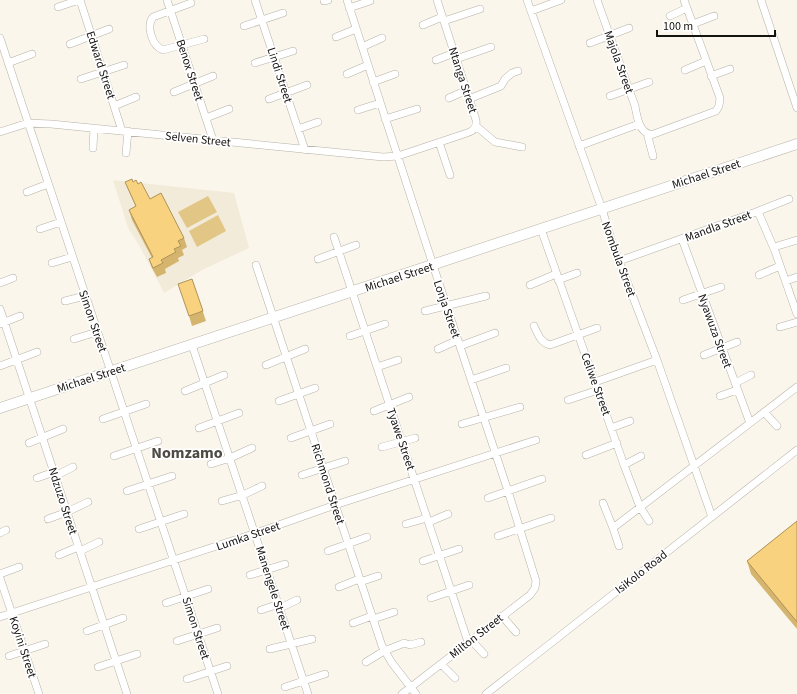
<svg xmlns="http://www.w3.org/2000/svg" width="797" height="694" viewBox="0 0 797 694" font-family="'Source Sans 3',sans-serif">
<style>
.built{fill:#f3ebd9}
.green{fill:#e2c686}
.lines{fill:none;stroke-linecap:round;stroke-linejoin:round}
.street-casing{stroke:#b7b2a9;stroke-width:8}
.secondary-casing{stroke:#b7b2a9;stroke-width:11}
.street{stroke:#fff;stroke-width:7}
.secondary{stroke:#fff;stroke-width:10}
.wall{fill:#d5b56d}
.building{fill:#f8d27f;stroke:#ae9359}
.labels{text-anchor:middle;stroke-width:3.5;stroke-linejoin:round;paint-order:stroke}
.street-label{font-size:12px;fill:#151310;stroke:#fff}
.district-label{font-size:16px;font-weight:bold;fill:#4f4b43;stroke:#fff}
</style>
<rect width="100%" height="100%" fill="#fbf6ec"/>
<path class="built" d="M113 180 234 193 249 248 202 270 164 293 139 245 128 228Z"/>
<path class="green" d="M208 196 217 212 187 228 178 212Z
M218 215 226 231 197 247 189 231Z"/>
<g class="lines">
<defs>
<path id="street" d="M80 0 122 131
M167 0 213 140
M255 0 305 150
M347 0 433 265 508 491 536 581 535 588 530 595 402 694
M527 0 602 209 612 242 657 360 712 517
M597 0 635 106C637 117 639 132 651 135L716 111 719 106 720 98 684 0
M761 0 797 108
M324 1 328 0
M191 3 153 17C146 26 152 46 163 50L204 39
M58 7 79 0
M349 8 370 1
M531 11 561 0
M670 16 687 8
M444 21 480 9
M693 24 714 16
M423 25 442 17
M244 26 283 13
M336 37 356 29
M0 38 218 694
M590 43 629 28
M70 44 109 29
M362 47 382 38
M456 59 491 47
M436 60 454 53
M8 63 32 54
M255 63 293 51
M685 70 706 61
M347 74 368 65
M711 76 730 69
M81 79 124 65
M373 82 395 74
M174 92 213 76
M610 96 649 82
M449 98 467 90
M269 99 307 85
M469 99 501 86 505 79 512 73 518 71
M114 106 136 97
M358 110 380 103
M206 118 229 109
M385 119 417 109
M476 126 495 142 522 147
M298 129 318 122
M0 132 28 123 51 124 383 157 398 156 467 133C474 131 477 127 476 120L437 0
M647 133 653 156
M439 142 450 175
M579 146 639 124
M93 148 94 128
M126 153 128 131
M27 192 48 184
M756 212 789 199
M40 229 61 222
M541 229 624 465 640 507 649 521
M334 237 468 642
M682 239 750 423
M774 247 797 240
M318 259 356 245
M619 261 756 212 759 214 775 251 797 314
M52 263 72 257
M256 265 382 646 392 663 416 694
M759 275 780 266
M558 280 577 273
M786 281 797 277
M0 283 13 278
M530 285 556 274
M683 300 721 287
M65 301 85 296
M0 309 127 694
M425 311 486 296
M0 324 20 316
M534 326C538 334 540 342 550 345L597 328
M780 327 797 322
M350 336 385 324
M74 339 97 332
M192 345 308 694
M460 346 495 333
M438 349 458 340
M704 355 737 342
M266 365 305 349
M0 366 37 352
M377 367 398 360
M471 380 506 368
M595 382 657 360
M735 383 751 375
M185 391 224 375
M720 396 737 390
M568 400 598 390
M279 401 315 388
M374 411 409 397
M764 412 777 426
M103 419 146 404
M462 424 520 407
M199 428 239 413
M611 428 630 421
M291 438 330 424
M29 443 63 429
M382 447 415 438
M586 455 617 443
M114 456 158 441
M211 464 230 458 252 448
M624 465 641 456
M302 475 345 461
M55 476 73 467
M37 478 54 472
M127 491 172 476
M488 498 542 479
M222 501 243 495 262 486
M603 503 613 528 619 546
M48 519 67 512 88 502
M429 522 448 514
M406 524 427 518
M613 528 797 387
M139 529 184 514
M0 533 6 530
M498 536 551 518
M80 551 99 542
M328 551 367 537
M59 555 78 547
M423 561 459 549
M0 574 19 567
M250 575 285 564
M0 578 39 694
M360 582 378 576
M339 587 359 579
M431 598 469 585
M166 603 208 589
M280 608 297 600
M261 610 279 604
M502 616 516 632
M0 617 256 533 335 505 536 440
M373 619 394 612
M353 623 372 616
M87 631 123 618
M471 640 484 654
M177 641 217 628
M270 649 312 639
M9 656 45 644
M366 662 384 651 402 644 404 643 410 645 421 642
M441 664 455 678
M98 667 137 654
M187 679 227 666
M285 687 325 674
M486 694 797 450"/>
<path id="secondary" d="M0 408 797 144"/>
</defs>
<use href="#street" class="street-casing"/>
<use href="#secondary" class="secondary-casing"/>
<use href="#street" class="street"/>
<use href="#secondary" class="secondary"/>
</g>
<path class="wall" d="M125 182H133L138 184 150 199 184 238 187 247 182 250 184 255 178 258 179 261 165 269 166 273 157 277 152 268 149 259 152 258 132 220 129 210 136 207Z
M192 279 206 321 192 326 189 316Z
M797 521V629L751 574 747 561Z"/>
<path class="building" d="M132 179 133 182 136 180 138 184 141 182 150 199 161 193 184 238 178 241 181 246 174 249 176 252 161 260 163 263 153 268 149 259 153 257 129 210 136 206 125 182Z
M192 279 203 311 189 316 178 284Z
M797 521V622L747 561Z"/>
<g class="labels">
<g class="street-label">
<text transform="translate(619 62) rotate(70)" y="4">Majola Street</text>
<text transform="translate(101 65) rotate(72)" y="4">Edward Street</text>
<text transform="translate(190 70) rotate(72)" y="4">Benox Street</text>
<text transform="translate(280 75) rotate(72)" y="4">Lindi Street</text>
<text transform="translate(463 80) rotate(72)" y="4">Ntanga Street</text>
<text transform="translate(198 139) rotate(6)" y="4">Selven Street</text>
<text transform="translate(706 174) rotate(-18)" y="4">Michael Street</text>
<text transform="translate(718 226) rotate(-20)" y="4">Mandla Street</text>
<text transform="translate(619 259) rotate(70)" y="4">Nombula Street</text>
<text transform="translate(399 277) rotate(-18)" y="4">Michael Street</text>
<text transform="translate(447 309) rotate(71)" y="4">Lonja Street</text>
<text transform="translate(93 321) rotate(71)" y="4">Simon Street</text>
<text transform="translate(715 331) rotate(70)" y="4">Nyawuza Street</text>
<text transform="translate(91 378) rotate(-18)" y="4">Michael Street</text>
<text transform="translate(596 384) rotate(70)" y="4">Celiwe Street</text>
<text transform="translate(401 439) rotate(71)" y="4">Tyawe Street</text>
<text transform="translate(328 484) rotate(72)" y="4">Richmond Street</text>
<text transform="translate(63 501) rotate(72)" y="4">Ndzuzo Street</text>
<text transform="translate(248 536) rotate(-19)" y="4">Lumka Street</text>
<text transform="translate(641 572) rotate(-38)" y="4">IsiKolo Road</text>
<text transform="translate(273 588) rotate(72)" y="4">Manengele Street</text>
<text transform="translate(196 628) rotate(72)" y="4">Simon Street</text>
<text transform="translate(476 636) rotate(-38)" y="4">Milton Street</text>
<text transform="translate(23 647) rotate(72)" y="4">Koyini Street</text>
</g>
<g class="district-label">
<text x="187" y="458">Nomzamo</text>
</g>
</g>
<path d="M657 30v6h118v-6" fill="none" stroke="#151310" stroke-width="2"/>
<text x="663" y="30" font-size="12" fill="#151310" stroke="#ffffff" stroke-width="3" paint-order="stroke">100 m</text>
</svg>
